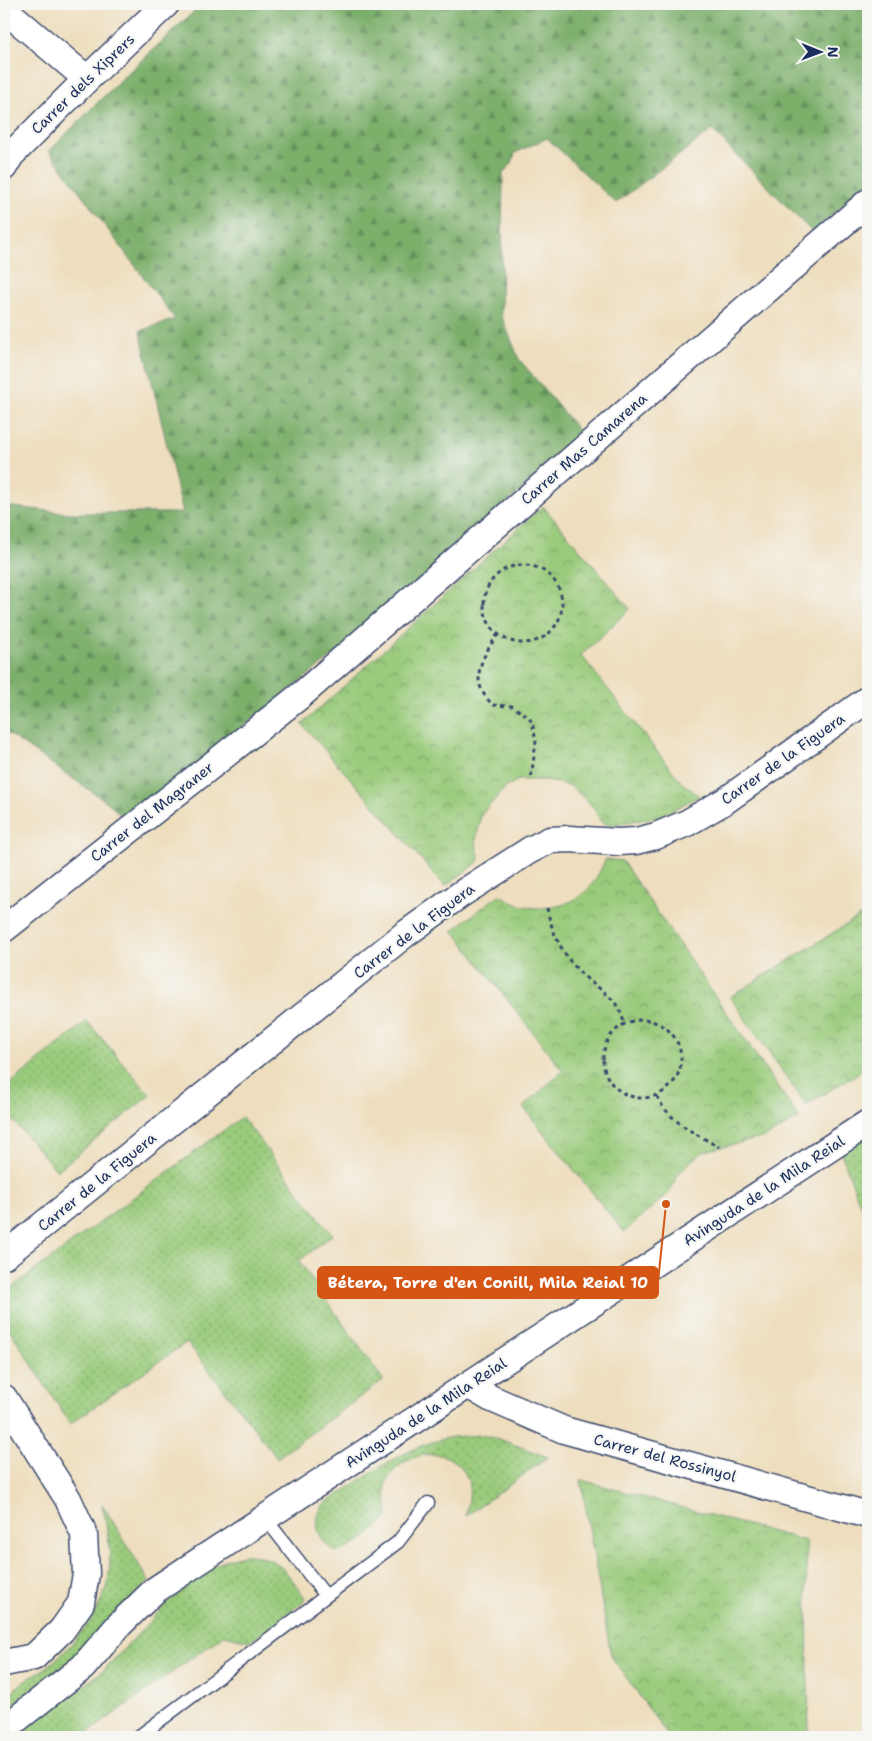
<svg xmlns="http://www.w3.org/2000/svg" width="872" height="1741" viewBox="0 0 872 1741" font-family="'Shantell Sans',sans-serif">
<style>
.grass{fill:url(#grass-dots);stroke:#5a7d6c}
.forest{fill:url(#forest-firs);stroke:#4b6f64}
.park{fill:url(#park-crowns);stroke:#5a7d6c}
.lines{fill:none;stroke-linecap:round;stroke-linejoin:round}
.lane-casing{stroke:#3b496c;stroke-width:15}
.street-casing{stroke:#3b496c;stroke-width:29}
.path{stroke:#3b496c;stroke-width:3;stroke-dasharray:4 4;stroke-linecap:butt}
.lane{stroke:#fff;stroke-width:12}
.street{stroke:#fff;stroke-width:26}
.labels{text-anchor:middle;stroke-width:4.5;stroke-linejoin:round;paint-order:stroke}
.street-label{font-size:15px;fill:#1b2f5e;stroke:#f6f6f2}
.leader{fill:none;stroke:#d45514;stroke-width:2}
.callout-dot{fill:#d45514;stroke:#f6f6f2;stroke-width:2}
.callout{fill:#d45514;stroke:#d45514;stroke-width:2}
.callout-label{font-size:16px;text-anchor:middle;font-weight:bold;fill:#fff}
</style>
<defs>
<pattern id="grass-dots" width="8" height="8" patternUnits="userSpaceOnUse" patternTransform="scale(1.25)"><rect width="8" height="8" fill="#9acb7b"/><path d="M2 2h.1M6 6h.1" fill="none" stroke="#7da568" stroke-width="1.8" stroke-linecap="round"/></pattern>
<pattern id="forest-firs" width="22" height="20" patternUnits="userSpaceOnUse" patternTransform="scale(1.25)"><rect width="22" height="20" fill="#7baf6b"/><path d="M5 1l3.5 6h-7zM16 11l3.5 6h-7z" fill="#648f5b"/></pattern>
<pattern id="park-crowns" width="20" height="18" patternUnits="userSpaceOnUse" patternTransform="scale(1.25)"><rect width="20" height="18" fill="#9acb7b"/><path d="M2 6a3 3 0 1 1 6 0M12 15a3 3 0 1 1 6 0" fill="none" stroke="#7da568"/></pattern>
</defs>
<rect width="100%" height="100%" fill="#f6f6f2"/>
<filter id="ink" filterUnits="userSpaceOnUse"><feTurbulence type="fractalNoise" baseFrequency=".02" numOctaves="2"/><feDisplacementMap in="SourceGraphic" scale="10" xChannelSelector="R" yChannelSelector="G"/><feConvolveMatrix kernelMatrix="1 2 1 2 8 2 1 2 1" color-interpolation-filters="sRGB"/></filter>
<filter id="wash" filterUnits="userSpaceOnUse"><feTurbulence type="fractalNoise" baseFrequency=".0096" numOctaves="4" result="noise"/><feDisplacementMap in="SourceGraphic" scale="20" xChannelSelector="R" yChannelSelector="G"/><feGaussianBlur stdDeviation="1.12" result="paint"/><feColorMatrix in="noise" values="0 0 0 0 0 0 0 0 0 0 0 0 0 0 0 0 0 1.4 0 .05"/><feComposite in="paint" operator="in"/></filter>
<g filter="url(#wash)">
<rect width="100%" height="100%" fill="#eedebe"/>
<path class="grass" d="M87 1021 150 1095 57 1171 4 1110V1089Z
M242 1117 332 1235 299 1261 383 1380 277 1458 187 1342 70 1424 4 1321V1293Z
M868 1135V1226L840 1150Z
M480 1435 499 1439 548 1457 466 1516C468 1503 472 1490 467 1478 457 1449 420 1449 399 1466 395 1470 388 1476 387 1481 383 1492 388 1505 388 1516 377 1531 355 1547 337 1552 318 1543 311 1521 324 1504 364 1479 405 1445 453 1437 462 1436 471 1436 480 1435Z
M102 1504 149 1581 70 1661 4 1711V1698C13 1691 22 1683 31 1677 36 1673 42 1671 47 1667 74 1645 100 1615 108 1580 113 1556 107 1528 102 1504Z
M243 1555C277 1554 287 1572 304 1597V1601L255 1638 249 1641 224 1635 82 1737H17L38 1719 76 1692 105 1669 168 1602 214 1566 225 1560Z"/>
<path class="forest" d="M202 4H868V183L812 232 712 130 616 203 547 138 515 153 512 163 503 173 501 315 519 359 582 435 373 624 129 817H123L107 802 4 731V506L67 513H183L140 331 175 319 49 151 116 84Z"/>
<path class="park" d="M543 506 630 609 581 655 681 782 699 796 659 817 608 825 600 820 594 808 571 786 544 780H518L506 787 481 815 476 840 477 850 480 857 477 863 445 886 302 724Z
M606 859 622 861 799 1118 766 1137 705 1151 693 1159 677 1176 670 1192 624 1232 523 1107 563 1071 453 930 499 895C507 898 512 903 520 905 542 912 572 907 588 889 596 881 600 870 606 859Z
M868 911V1067L806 1105 730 997Z
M581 1480 806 1541 809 1737H669L611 1656Z"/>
</g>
<g filter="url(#ink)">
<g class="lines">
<defs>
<path id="lane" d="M265 1518 326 1596
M138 1737 398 1542 428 1503"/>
<path id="street" d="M4 9 87 79
M4 167 11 155 87 79 166 4
M4 929 301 695 868 202
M4 1256 404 935 461 894 530 850 550 840 569 839 618 842 636 841 656 836 687 823 725 801 868 699
M468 1385 490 1398 564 1430 868 1515
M4 1398 68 1499 84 1534 86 1574 81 1603 62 1630 34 1657 4 1663
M4 1729 83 1667 119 1625 155 1590 868 1123"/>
</defs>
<use href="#lane" class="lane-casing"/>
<use href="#street" class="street-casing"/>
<path class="path" d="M484 604a39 39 0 1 1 78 0a39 39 0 1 1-78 0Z
M498 634C482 657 467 681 493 705L512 706 526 715 532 722 536 741 531 779
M547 908C552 935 565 959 586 978 595 986 608 993 615 1003 620 1009 622 1017 625 1024
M603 1059a39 39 0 1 1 78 0a39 39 0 1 1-78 0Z
M657 1096C668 1121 696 1134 719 1147"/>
<use href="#lane" class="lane"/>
<use href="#street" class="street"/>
</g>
</g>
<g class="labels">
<g class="street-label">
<text transform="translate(83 84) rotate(-44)" y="5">Carrer dels Xiprers</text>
<text transform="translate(584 449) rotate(-41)" y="5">Carrer Mas Camarena</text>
<text transform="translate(783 759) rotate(-35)" y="5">Carrer de la Figuera</text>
<text transform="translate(152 812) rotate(-38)" y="5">Carrer del Magraner</text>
<text transform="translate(414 931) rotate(-37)" y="5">Carrer de la Figuera</text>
<text transform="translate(97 1182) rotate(-39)" y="5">Carrer de la Figuera</text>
<text transform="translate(764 1191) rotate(-33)" y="5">Avinguda de la Mila Reial</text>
<text transform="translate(426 1413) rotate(-33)" y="5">Avinguda de la Mila Reial</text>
<text transform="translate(665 1458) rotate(15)" y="5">Carrer del Rossinyol</text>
</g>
</g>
<path class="leader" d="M666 1204L658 1282"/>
<circle class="callout-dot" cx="666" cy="1204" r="5"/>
<rect class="callout" x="318" y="1267" width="340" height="31" rx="5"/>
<g class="callout-label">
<text x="488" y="1288">Bétera, Torre d'en Conill, Mila Reial 10</text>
</g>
<rect width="872" height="1741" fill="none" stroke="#f6f6f2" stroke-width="20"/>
<g transform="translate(820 52) rotate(91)" stroke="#f6f6f2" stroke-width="4" paint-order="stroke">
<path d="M0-4L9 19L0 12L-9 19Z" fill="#1b2f5e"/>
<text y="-8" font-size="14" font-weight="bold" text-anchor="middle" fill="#1b2f5e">N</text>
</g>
</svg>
